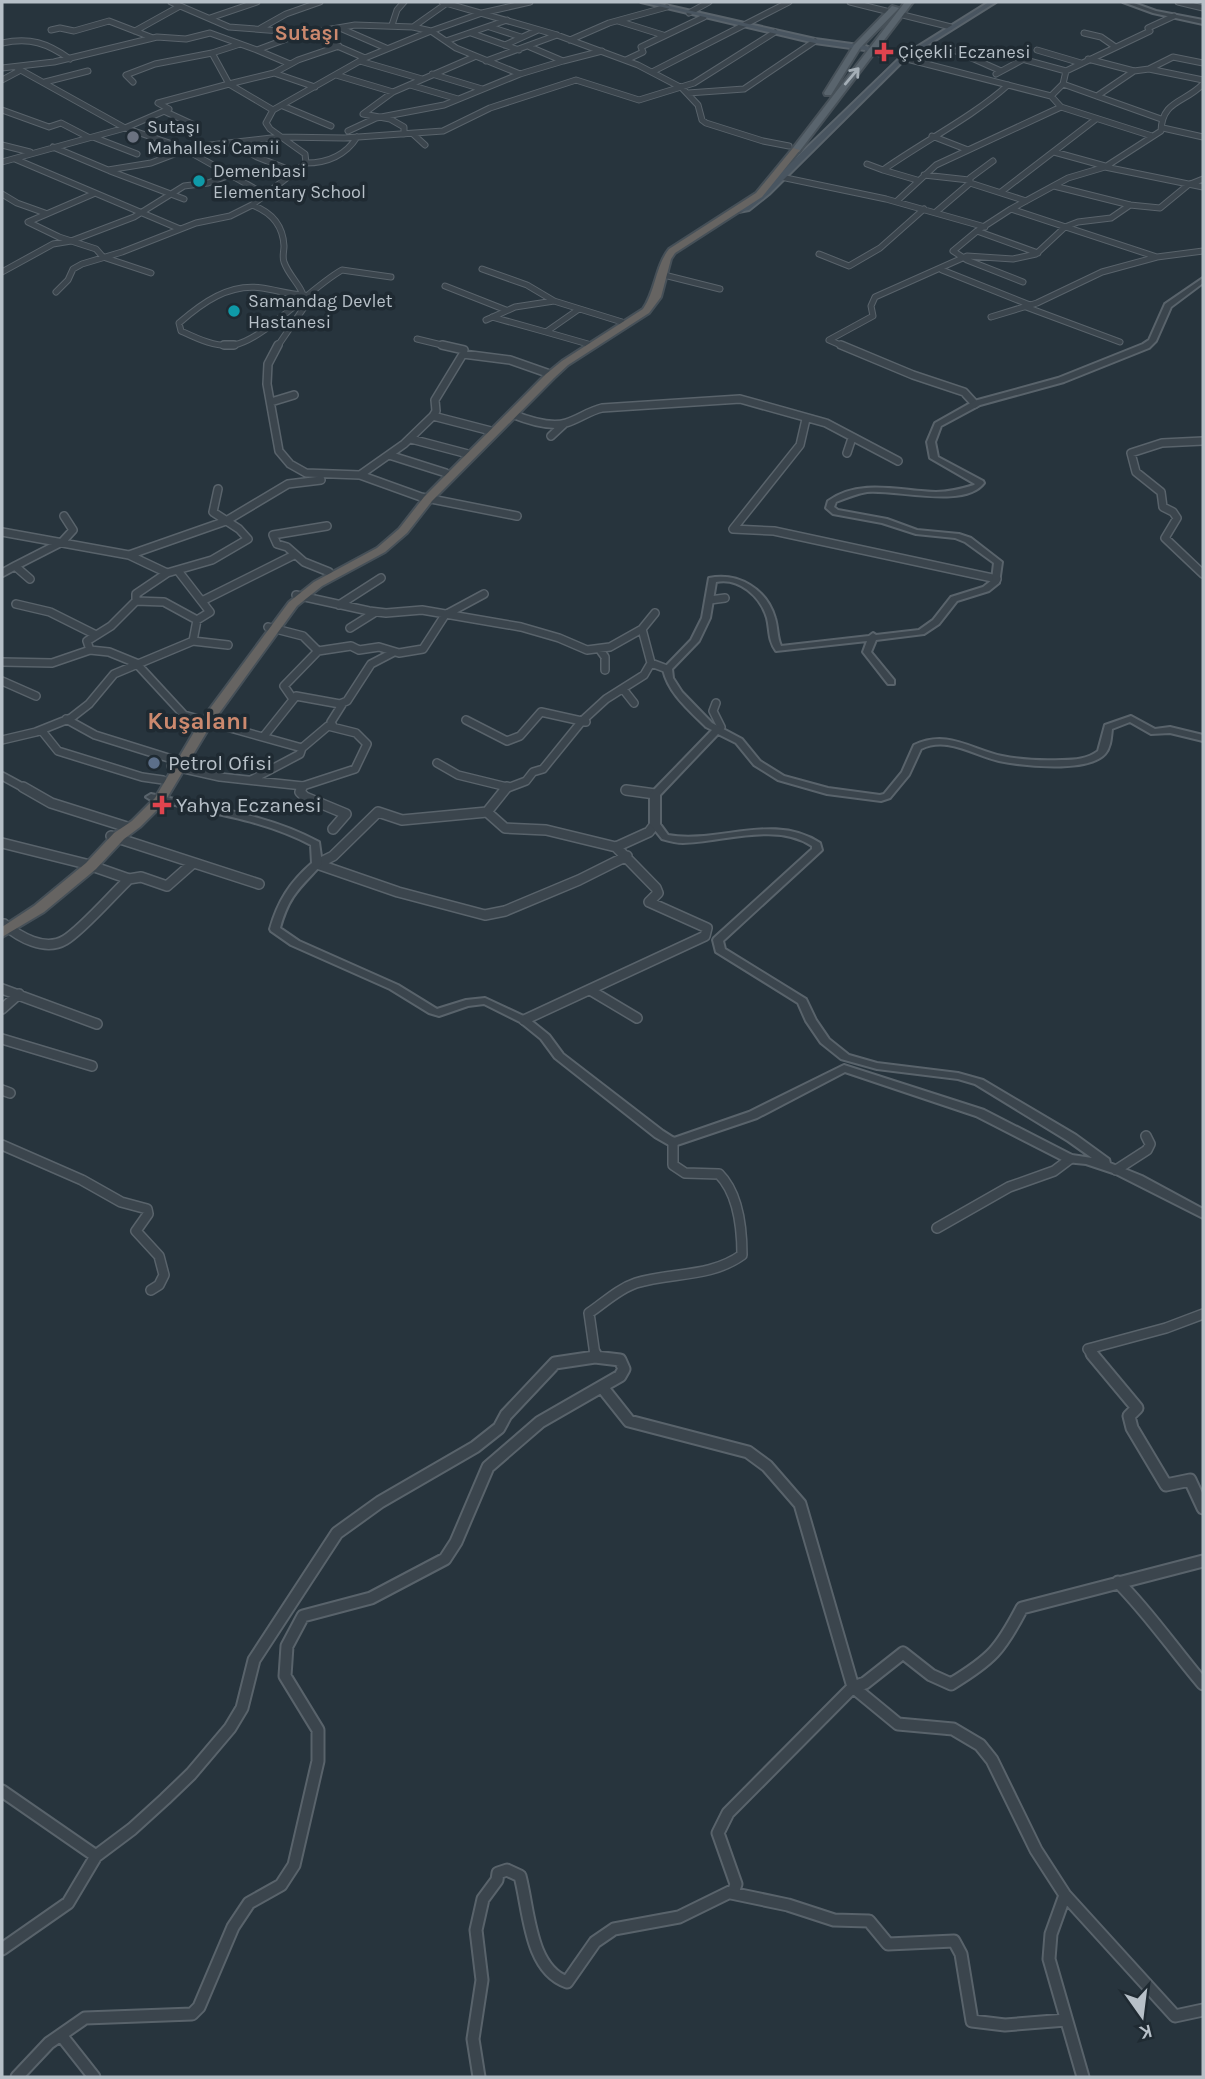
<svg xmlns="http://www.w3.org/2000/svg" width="1205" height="2079" viewBox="0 0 1205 2079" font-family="Karla,sans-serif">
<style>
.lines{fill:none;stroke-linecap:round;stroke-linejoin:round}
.minor-far3-casing{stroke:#59636b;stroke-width:7}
.minor-far2-casing{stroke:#59636b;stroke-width:10}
.minor-far1-casing{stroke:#59636b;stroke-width:12}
.minor-casing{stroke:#59636b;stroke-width:15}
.tertiary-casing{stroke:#59636b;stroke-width:4}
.secondary-casing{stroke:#59636b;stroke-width:4}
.primary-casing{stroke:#475159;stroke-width:4}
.trunk-casing{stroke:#465058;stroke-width:4}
.minor-far3{stroke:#3b454d;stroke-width:5}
.minor-far2{stroke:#3b454d;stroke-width:7}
.minor-far1{stroke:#3b454d;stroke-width:9}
.minor{stroke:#3b454d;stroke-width:11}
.tertiary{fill:#3b454d;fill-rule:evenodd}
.secondary{fill:#495560;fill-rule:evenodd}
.primary{fill:#59646d;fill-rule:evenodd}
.trunk{fill:#666462;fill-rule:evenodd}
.oneway{stroke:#a4aeb6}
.health-dot{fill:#e0444e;stroke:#1f2a32;stroke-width:2.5}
.worship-dot{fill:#6b7280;stroke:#1f2a32;stroke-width:2.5}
.culture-dot{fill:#0f9aa8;stroke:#1f2a32;stroke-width:2.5}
.service-dot{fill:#5c6f8a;stroke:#1f2a32;stroke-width:2.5}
.labels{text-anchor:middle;stroke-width:7;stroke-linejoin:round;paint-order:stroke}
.far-poi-label{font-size:18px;fill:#b7c0c8;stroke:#1f2a32;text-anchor:start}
.far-quarter-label{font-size:21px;font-weight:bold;fill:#cc896e;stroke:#1f2a32}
.poi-label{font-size:21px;fill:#b7c0c8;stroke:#1f2a32;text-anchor:start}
.quarter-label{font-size:24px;font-weight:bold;fill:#cc896e;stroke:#1f2a32}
</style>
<rect width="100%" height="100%" fill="#27343d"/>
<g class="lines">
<defs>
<path id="minor-far3" d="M442 2 557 35 638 65 682 88 698 105 702 120 706 123 763 141 789 146
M850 2 886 11
M1178 2 1203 8
M689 13 709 2
M903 15 951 27
M210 18 257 2
M618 21 663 35
M392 25 397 10 404 2
M413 27 447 3
M490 27 521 37
M261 28 286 14 320 2
M340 28 386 48
M51 30 60 28 74 31 109 21 153 38
M135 31 180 6
M471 33 519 50
M1084 33 1101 37 1114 46
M570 40 609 23 667 7
M446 41 507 20
M2 43C30 37 47 43 70 59
M505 45 538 30
M257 50 290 64
M1037 50 1081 63
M956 51 1001 71
M1004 54 1066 71
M365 58 431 31 456 48 520 74
M903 58 1051 96 1061 107 1152 136
M1088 59 1134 71 1149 69 1173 57 1203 63
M626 60 643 52 641 47 704 17
M360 61 422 79
M486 61 557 35
M563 61 602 51
M2 68 54 62 157 37 186 39 210 33 257 50 297 35 355 25 413 27 431 31 482 13 530 2
M17 68 125 128 181 147 266 195
M1149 69 1203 80
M652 72 789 2
M274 73 315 87
M432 74 482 89
M996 74 1022 60
M336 75 393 92
M2 80 19 71
M45 82 88 71
M133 82 126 75 155 64 212 53
M229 84 274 73 298 60 339 46
M229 84 273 110
M1063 84 1161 119
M410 85 458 99
M688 93 744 89 815 41
M1051 96 1063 84 1066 71 1150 31 1148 28 1174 16
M1097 96 1134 71
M283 106 331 126
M2 110 49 127 61 123 88 137
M166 112 192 124
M1163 128 1203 137
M348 131 376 118 444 105 520 74 563 61 530 47
M404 134V127L390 119 363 114 393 92 474 57
M413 134 425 145
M932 136 968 150
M93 137 137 154
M233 143 257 157 295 172
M2 145 30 152
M53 147 108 170 151 163 193 147 280 137 344 138 443 131 490 108 576 80 639 100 694 83 775 32
M1054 152 1105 166
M15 159 180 229
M993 161 970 178V183L1026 201
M2 162 125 128 169 109 158 103 229 84 212 53 240 44
M306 163C327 163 346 155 357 137
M867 164 883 170
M1105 167 1203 187
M110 171 184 199
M924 175 969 180
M781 177 886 199 985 227
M917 180 883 170C924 141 971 118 1008 85
M1054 186 1130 205 1160 208 1188 185 1203 179
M1001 192 1096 119
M2 194 17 203 45 213
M93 194 28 222 59 237 96 249 103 257
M897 201 936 165 1061 107
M252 205C271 212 283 225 284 246 284 251 282 257 284 262 290 279 305 287 305 306L277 347
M1011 209 1157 257
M936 212 970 183
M977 231 1038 253
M819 254 849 266 880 248 924 209
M106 258 151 273
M482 269 527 285 554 301 622 322
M942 270 1030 305
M2 272 53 244 71 241 134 217 184 186 208 183 230 175
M660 274 720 289
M1023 282 967 260 953 251 977 231 1011 209 1068 178 1105 167 1161 131C1162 100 1185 103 1203 84
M445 286 506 310
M56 292 68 280 73 269 82 264 122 252 196 223 230 216 252 205 306 163 305 154 270 129 266 123 273 110 365 58 307 33 229 27 171 2
M305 295C290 295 277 290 262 288 229 283 202 303 179 323L181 331C196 338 216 348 234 345 265 339 311 287 342 270L391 277
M1026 307 1120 342
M579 309 546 332 588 344
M492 317 546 332
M991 317 1037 303 1102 272 1157 257 1203 251
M486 320 515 307 554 301
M417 339 450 347
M845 347 829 340 873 316 871 306 875 297 967 256 1013 259 1036 254 1065 227 1078 222 1111 218 1130 205"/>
<path id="minor-far2" d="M224 345H234
M278 345 268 364 267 384 279 451 290 464 306 473 360 475 421 497 517 516
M442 345 464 350 463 354 510 360 547 373
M841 345 913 375 964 392 975 404
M271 402 294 395
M512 414C527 420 550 428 566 423 579 419 589 411 602 408L740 399 826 423 898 461
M433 416 491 431
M806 419 800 445 733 529 774 531 997 579
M551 436 564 424
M411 439 468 454
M1203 441 1162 443 1131 453 1136 472 1161 492 1163 507 1173 512 1177 518 1165 538 1203 574
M847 453 852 438
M389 455 446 473
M360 475 404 444 433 416 436 411 435 400 463 354
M327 526 273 535 277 544 287 547 304 562 329 572
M2 532 129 555 167 573 212 560 248 539 239 529 213 512 218 489
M129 555 226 521 288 484 321 480
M2 573 15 566
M30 579 15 566 62 542 73 530 64 516
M296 595 369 611 386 613 422 610 521 627 559 638 587 650 610 647 642 629 651 663 644 675 606 699 582 721 543 769 533 772 526 781 505 789
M710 600 725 598
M136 601V594L167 573
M202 601 294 555
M16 604 50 612 94 634
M339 605 381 578
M268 627 303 636 318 651 351 646 359 650 379 647 399 653 423 649 445 615 484 594
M350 628 374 613
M642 629 655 613
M193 641 228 645
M90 650 87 641 111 626 136 601 164 602 197 620
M600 650 605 657V670
M2 662 52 663 90 650 109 652 136 663 184 715 302 748 300 754 251 780
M651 663 667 669
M2 681 36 696
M623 689 634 703
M293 699 284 686 318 651
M716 703 713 711 721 727 717 730
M66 719 95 735 175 760
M466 720 507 741 520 736 541 712 586 722
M333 726 331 722 343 703
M42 731 58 751 142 777 163 780
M264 736 296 696 340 704 347 701 371 664 394 652
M2 740 36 732 71 718 89 704 114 674 193 641 197 620 210 612 179 572
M437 763 458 775 507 787
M171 766 220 777 303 786 355 769 367 744 356 733 328 726 302 748
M2 776 26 789
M301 789 303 786"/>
<path id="minor-far1" d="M23 787 51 803 127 827
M302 787 300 792 305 797 346 814 333 829
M626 790 655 794
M487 812 505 828 546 830 616 847 656 888 658 893 649 902 707 928 705 936 524 1020
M111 836 259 884
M2 843 86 864 129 879 141 877 167 886 192 864
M616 847 649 832 655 824
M317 864 333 856 378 812 402 820 487 812 507 787
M317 864 398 892 485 915 505 911 579 880 627 856
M4 924C19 937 45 952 65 940 82 930 113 894 129 879
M2 989 97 1024
M590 990 637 1018
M2 1009 19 994
M2 1039 92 1066
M2 1090 10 1093
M2 1145 82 1180 121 1202 147 1209 148 1214 136 1231 159 1256 164 1275 159 1285 151 1290
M1116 1170 1147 1150 1150 1144 1146 1136
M937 1228 1009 1187 1054 1171 1070 1159
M595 1355 589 1313C604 1303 618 1289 636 1283 671 1272 710 1278 742 1255 742 1229 738 1193 719 1174L685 1173 673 1165V1142
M1093 1355 1088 1349 1166 1328 1203 1314"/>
<path id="minor" d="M1092 1354 1137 1408 1129 1416 1132 1428 1166 1485 1190 1480 1203 1508
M602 1387 629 1421 748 1452 767 1466 800 1504 853 1687 898 1724 953 1729 980 1745 992 1760 1036 1850 1065 1895 1175 2016 1203 2010
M1118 1582C1149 1613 1174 1650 1203 1684
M2 1791 96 1856
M731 1893 788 1905 834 1920 869 1921 888 1944 954 1941 961 1954 972 2021 1005 2025 1066 2020
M1065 1895 1051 1934 1049 1959 1083 2077
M2 1949 68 1903 96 1856 132 1829 165 1799 191 1774 230 1728 242 1708 254 1660 337 1533 380 1502 475 1447 499 1428 506 1415 555 1363 595 1357V1354
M61 2035 94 2077
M17 2077 49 2043 85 2018 192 2014 199 2007 233 1927 249 1903 281 1885 294 1865 318 1761V1730L285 1676 287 1646 303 1616 371 1598 445 1559 456 1542 488 1467 540 1422 620 1376 624 1369 620 1360 595 1357
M479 2077 473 2039 482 1980 476 1930 483 1899 497 1880 498 1873 507 1870 520 1876C529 1909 529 1969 567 1982L595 1942 614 1929 679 1917 734 1890 736 1884 718 1833 728 1813 853 1687 865 1683 903 1653 931 1675 951 1684C992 1659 1000 1650 1022 1608L1203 1561"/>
<path id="tertiary" d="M1123 2H1131L1156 11 1203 20V24L1153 13Z
M1203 278V283L1171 307 1156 341 1149 348 1064 382 980 405 941 426 935 442 938 457 983 481 984 483C965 509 895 489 867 492 856 494 846 498 836 502L834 507 838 510 887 519 917 530 959 534 971 538 1002 562 999 583 989 591 957 601 939 624 924 634 876 640 871 652 894 680V684H888L863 652 867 641 776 651C768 640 770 630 767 618 761 597 739 577 716 582L710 618 699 641 672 669 673 678 682 692 712 723 742 739 760 761 784 776 828 788 880 795 884 794 902 772 914 745C947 729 970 749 1002 756 1022 760 1042 761 1062 760 1075 760 1087 759 1098 751L1105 725 1131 716 1155 729 1170 727 1203 735V741L1170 733 1151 734 1130 722 1112 729C1111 737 1111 747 1105 754 1088 773 1022 766 999 761 973 755 947 736 921 749L909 775 890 798 881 801 827 794 778 780 754 765 736 743 718 734 660 795V824L668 835C718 844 774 812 820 843L822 850 820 852 723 941 725 949 806 999 816 1020 829 1039 849 1055 877 1063 958 1073 983 1080 1076 1135 1109 1159 1110 1163 1142 1176 1203 1209V1218L1116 1174 1086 1164 1066 1162 976 1116 845 1072 757 1118 677 1145H669L655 1137 555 1058 541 1039 520 1022 484 1004 468 1006 439 1016 429 1013 390 989 291 945 271 931 270 929C278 901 290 882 312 863L311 845C262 819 205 812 151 800L146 797 151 794C208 807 268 814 319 842L322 864C300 888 289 895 280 928L299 941 398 985 437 1009 466 1000 485 998 528 1018 549 1035 563 1054 663 1131 674 1138 749 1112 844 1065 984 1110 1072 1155 1092 1158 1068 1141 975 1084 958 1079 877 1069 841 1059 821 1043 806 1021 798 1003 716 952 713 940 714 938 812 849V846C776 822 723 842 683 843 676 843 669 841 662 839L650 824V794L712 730 706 727C689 710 668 693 663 669L691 640 702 618 709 578C738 572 767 589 775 618 778 628 777 637 781 646L869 636 873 633 876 635 919 630 933 620 951 597 983 587 992 580 994 563 965 542 955 538 916 534 882 523 833 514 826 508 828 501C860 478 900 491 936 492 949 492 961 489 974 485L975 484 930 458 927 442 935 423 974 401 1058 378 1143 344 1149 340 1165 304Z"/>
<path id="secondary" d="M641 2H652L815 39 866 46 887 55 884 57 865 50 815 43Z
M989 2H996L905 59 769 194 749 210 733 213V209L743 206 763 190 901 57Z"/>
<path id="primary" d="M905 2H913L799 152H793V148Z
M892 6 899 8 860 48 831 95H825L824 93 854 45Z"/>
<path id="trunk" d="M793 148 800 150 762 197 675 253 671 259 661 297 649 313 568 365 554 378 432 501 407 533 385 552 322 586 297 606 212 723 164 803 140 827 124 839 96 869 44 912 2 937V927L34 906 86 863 114 833 132 821 155 798 200 722 289 602 314 582 377 548 399 529 424 497 546 374 562 361 643 309C656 290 655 267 669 249L756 193Z"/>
</defs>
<use href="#minor-far3" class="minor-far3-casing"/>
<use href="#minor-far2" class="minor-far2-casing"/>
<use href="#minor-far1" class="minor-far1-casing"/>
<use href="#minor" class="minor-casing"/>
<use href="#tertiary" class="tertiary-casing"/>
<use href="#secondary" class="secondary-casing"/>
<use href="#primary" class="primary-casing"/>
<use href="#trunk" class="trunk-casing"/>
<use href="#minor-far3" class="minor-far3"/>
<use href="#minor-far2" class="minor-far2"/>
<use href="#minor-far1" class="minor-far1"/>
<use href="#minor" class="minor"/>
<use href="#tertiary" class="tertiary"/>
<use href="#secondary" class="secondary"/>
<use href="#primary" class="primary"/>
<use href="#trunk" class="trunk"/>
</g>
<defs><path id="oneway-shaft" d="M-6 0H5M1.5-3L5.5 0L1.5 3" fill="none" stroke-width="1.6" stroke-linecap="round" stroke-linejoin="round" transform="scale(1.75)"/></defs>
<use class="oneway" href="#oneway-shaft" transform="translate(852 76) rotate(-50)"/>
<g class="health-dot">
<path d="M880.5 41.5h7v7h7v7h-7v7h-7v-7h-7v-7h7z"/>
<path d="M158.5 794.5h7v7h7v7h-7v7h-7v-7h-7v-7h7z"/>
</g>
<circle class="worship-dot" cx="133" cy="137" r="7"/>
<g class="culture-dot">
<circle cx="199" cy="181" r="7"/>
<circle cx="234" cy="311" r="7"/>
</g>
<circle class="service-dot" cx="154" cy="763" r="7"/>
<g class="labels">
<g class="far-poi-label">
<text x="898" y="58">Çiçekli Eczanesi</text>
<text x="147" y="133">Sutaşı<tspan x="147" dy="21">Mahallesi Camii</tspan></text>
<text x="213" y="177">Demenbasi<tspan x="213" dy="21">Elementary School</tspan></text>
<text x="248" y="307">Samandag Devlet<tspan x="248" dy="21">Hastanesi</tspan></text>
</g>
<g class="far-quarter-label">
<text x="307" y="40">Sutaşı</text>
</g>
<g class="poi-label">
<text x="168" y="770">Petrol Ofisi</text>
<text x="176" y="812">Yahya Eczanesi</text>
</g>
<g class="quarter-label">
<text x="198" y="729">Kuşalanı</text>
</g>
</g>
<rect width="1205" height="2079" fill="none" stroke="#b7c0c8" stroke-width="7"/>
<g transform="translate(1142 2016) rotate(166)" stroke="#1f2a32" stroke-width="5" paint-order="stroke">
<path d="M0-5L12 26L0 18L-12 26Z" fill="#b7c0c8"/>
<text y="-10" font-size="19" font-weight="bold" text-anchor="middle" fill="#b7c0c8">K</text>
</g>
</svg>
